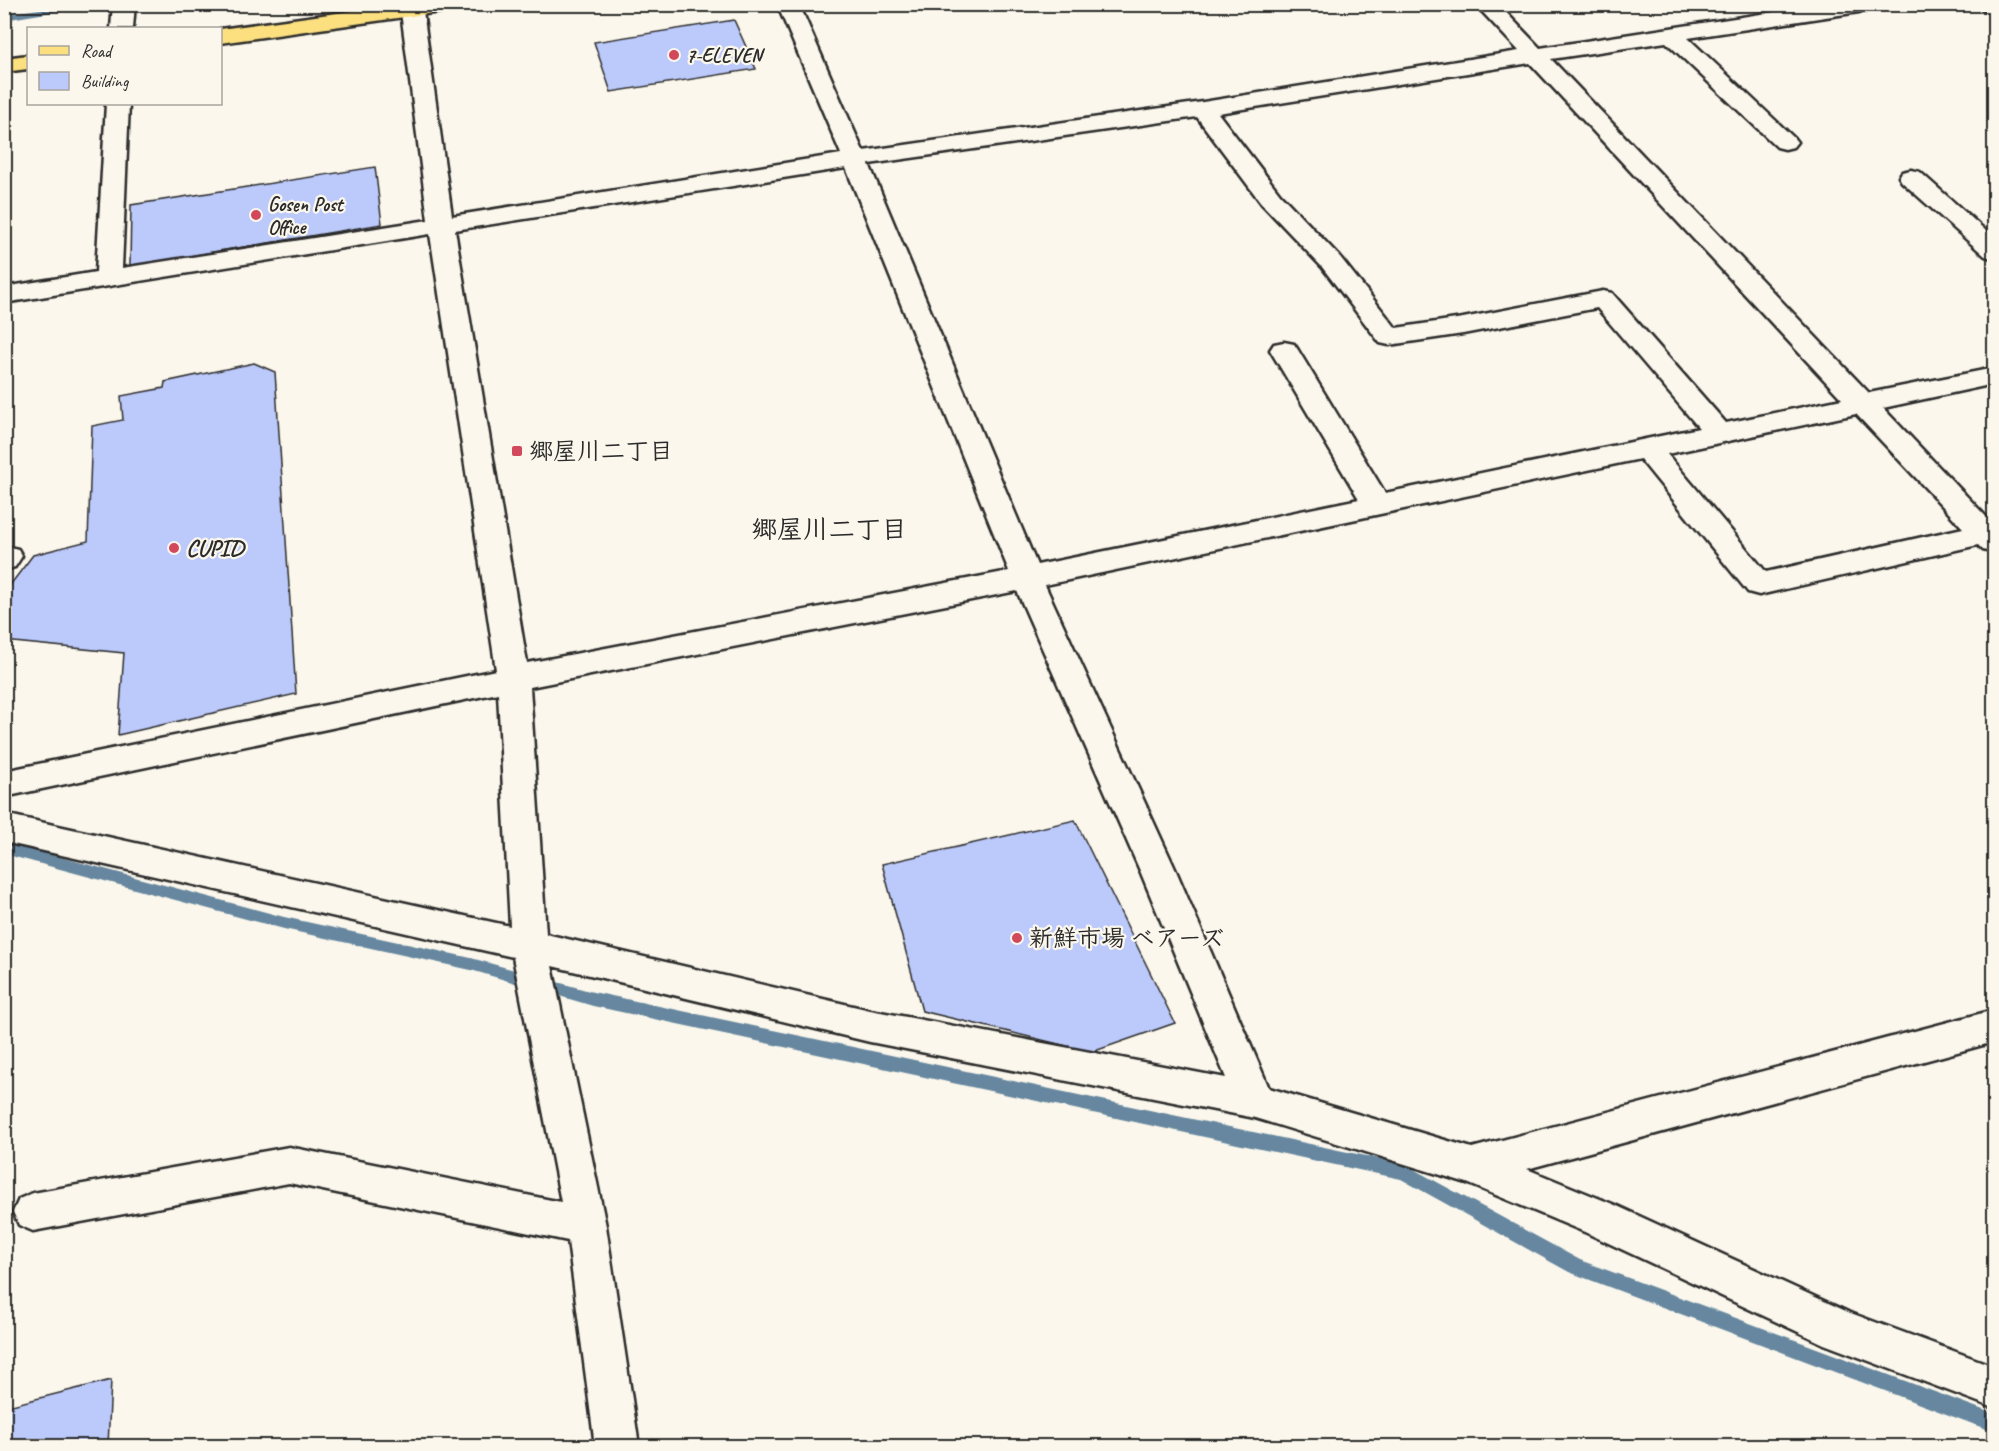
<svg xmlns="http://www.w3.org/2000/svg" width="1999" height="1451" viewBox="0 0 1999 1451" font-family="Caveat,'Klee One',sans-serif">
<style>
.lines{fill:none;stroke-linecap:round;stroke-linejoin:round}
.stream{fill:#66879f;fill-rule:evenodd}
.building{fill:#bccafb;stroke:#2b2b2b;stroke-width:1.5}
.minor-casing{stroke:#2b2b2b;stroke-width:5}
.major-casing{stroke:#2b2b2b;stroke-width:5}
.minor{fill:#fbf7ec;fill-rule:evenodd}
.major{fill:#fce080;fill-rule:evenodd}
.poi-dot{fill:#d1495b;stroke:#fbf7ec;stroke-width:2}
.labels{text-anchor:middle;stroke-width:4.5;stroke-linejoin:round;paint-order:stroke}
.far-poi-label{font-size:20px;font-weight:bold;fill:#2b2b2b;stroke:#fbf7ec;text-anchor:start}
.poi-label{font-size:24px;font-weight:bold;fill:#2b2b2b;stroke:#fbf7ec;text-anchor:start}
.neighbourhood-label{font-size:26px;font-weight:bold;fill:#2b2b2b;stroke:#fbf7ec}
</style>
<rect width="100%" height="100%" fill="#fbf7ec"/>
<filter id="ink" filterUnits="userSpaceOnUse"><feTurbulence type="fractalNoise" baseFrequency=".0167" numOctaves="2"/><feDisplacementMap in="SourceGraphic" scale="12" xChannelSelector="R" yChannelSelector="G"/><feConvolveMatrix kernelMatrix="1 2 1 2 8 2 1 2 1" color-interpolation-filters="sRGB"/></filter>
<g filter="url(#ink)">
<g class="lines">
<path class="stream" d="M75 4H101L4 20V14Z
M4 842 284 917 471 958 593 992 1404 1164 1580 1260 1994 1414V1432L1569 1272 1401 1179 593 1006 471 970 284 929 4 854Z"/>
</g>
<path class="building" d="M1003 4H1044L1007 10Z
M734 20 756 69 611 92 594 42Z
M375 167 382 224 130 266 131 205Z
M254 363 275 372 296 694 118 735 124 653 4 641V593L33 555 88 541 92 426 123 420 121 396 164 388 165 382Z
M1075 820 1175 1023 1092 1052 922 1011 882 864Z
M111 1380 108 1446H4V1407Z"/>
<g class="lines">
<defs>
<path id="minor" d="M113 4H135L133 28H111Z
M400 4H422L452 216 841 154 777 4H799L863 151 1203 102 1519 51 1475 4H1498L1540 48 1826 4H1882L1880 9 1872 10 1688 38 1793 137 1797 142 1793 147 1785 149 1777 147 1666 42 1551 59 1869 393 1994 368V384L1883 408 1994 525V553L1983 550 1978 545 1759 595 1748 592 1640 459 1045 585 1177 873 1269 1088 1472 1148 1994 1010V1042L1527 1169 1615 1205 1848 1312 1994 1366V1408L1824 1344 1587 1233 1467 1183 1255 1118 870 1042 552 966 606 1226 639 1446H595L568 1241 289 1183 33 1231 19 1225 13 1212 19 1199 33 1193 289 1147 561 1202 513 957 4 842V814L510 926 498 693 4 797V771L496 670 430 234 4 303V287L96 272 106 104H129L122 268 428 220ZM1530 63 1842 399 1726 423 1612 293 1603 291 1463 318 1396 328 1340 257 1280 194 1218 113ZM1197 117 1262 204 1322 267 1380 343 1389 345 1463 334 1597 308 1699 428 1385 493 1298 350 1294 344 1284 342 1274 344 1270 350 1359 499 1037 565 869 164ZM846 168 1009 571 527 663 455 230ZM1856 414 1963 528 1766 572 1667 454ZM1017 591 1141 873 1226 1078 870 1010 546 934 530 687Z
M1980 4H1994V12L1982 9Z
M1911 170 1920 172 1994 238V259L1985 256 1902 182 1899 177 1902 172Z
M4 546 18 549 22 556 15 567 4 570Z"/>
<path id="major" d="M403 4H464L462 9 454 10 220 43V29Z
M28 55V69L4 72V58Z"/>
</defs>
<use href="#minor" class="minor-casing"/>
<use href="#major" class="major-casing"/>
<use href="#minor" class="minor"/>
<use href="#major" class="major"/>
</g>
</g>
<g class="poi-dot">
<circle cx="674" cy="55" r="6"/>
<circle cx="256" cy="215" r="6"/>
<rect x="511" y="445" width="12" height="12" rx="3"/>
<circle cx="174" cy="548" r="6"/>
<circle cx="1017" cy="938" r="6"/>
</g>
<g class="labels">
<g class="far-poi-label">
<text x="686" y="62">7-ELEVEN</text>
<text x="268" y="211">Gosen Post<tspan x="268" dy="23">Office</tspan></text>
</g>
<g class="poi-label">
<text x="529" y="459">郷屋川二丁目</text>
<text x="186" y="556">CUPID</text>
<text x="1029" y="946">新鮮市場 ベアーズ</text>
</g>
<g class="neighbourhood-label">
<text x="829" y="538">郷屋川二丁目</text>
</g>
</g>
<rect width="1999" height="1451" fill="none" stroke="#fbf7ec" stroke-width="24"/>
<rect x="12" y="12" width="1975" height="1427" fill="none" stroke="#2b2b2b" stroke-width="2" filter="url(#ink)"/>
<rect x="27" y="27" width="195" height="78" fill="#fbf7ec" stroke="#a8a59f" stroke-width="1.5"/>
<rect x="39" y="46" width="30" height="9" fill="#fce080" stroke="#a8a59f" stroke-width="1.5"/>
<text x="81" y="57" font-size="18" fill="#2b2b2b">Road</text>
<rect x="39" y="72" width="30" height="18" fill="#bccafb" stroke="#a8a59f" stroke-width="1.5"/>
<text x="81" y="87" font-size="18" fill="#2b2b2b">Building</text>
</svg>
